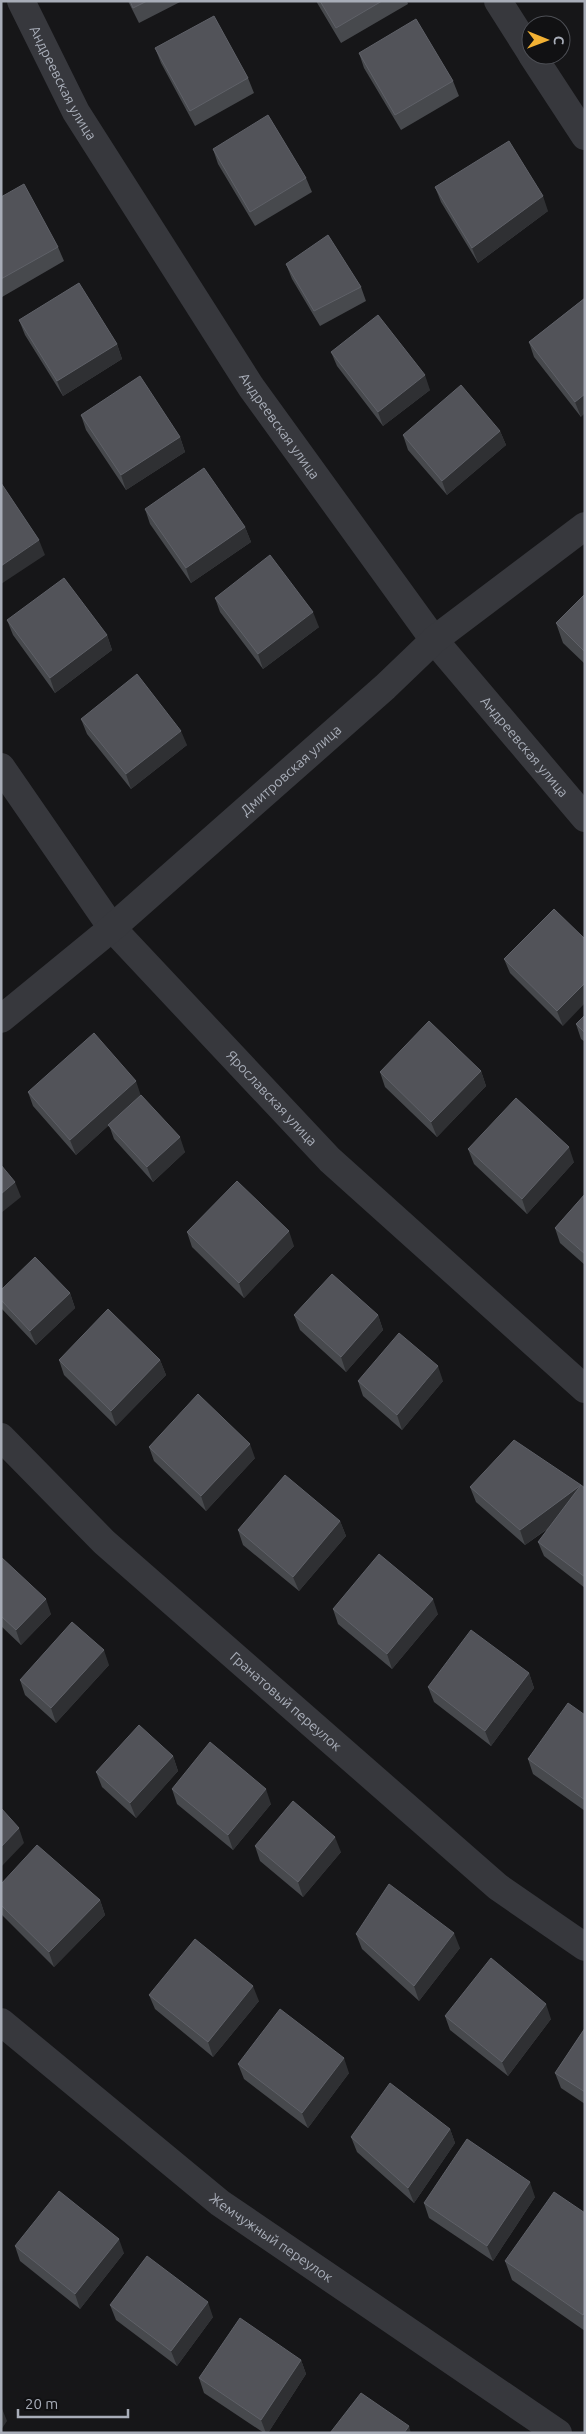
<svg xmlns="http://www.w3.org/2000/svg" width="586" height="2434" viewBox="0 0 586 2434" font-family="Ubuntu,sans-serif">
<style>
.lines{fill:none;stroke-linecap:round;stroke-linejoin:round}
.minor{stroke:#37383d;stroke-width:28}
.wall{fill:#47494d}
.shaded-wall{fill:#2f3033}
.building{fill:#525359;stroke:#5f6168}
.labels{text-anchor:middle;stroke-width:4.5;stroke-linejoin:round;paint-order:stroke}
.street-label{font-size:14px;fill:#a8adb8;stroke:#111113}
</style>
<rect width="100%" height="100%" fill="#161618"/>
<g class="lines">
<g class="minor">
<path id="s1" d="M21 1 76 112 251 387 434 640 585 818"/>
<path d="M498 1 531 53"/>
<path d="M532 55 585 136"/>
<path id="s2" d="M1 767 112 928 330 1160 585 1389"/>
<path id="s3" d="M1 1019 112 928 385 687 434 640 585 526"/>
<path id="s4" d="M1 1437 104 1542 498 1887 585 1947"/>
<path id="s5" d="M1 2022 220 2203 558 2433"/>
</g>
</g>
<path class="wall" d="M128 1H182L139 23Z
M316 1H407L408 4 341 43Z
M155 48 248 78 254 93 195 126 161 63Z
M359 53 453 81 459 96 401 130 364 68Z
M213 149 306 178 312 192 255 226 218 164Z
M435 187 548 211 478 263 441 202Z
M1 197 58 247 64 261 2 297Z
M286 264 361 287 366 301 320 326 292 279Z
M585 298 581 417 534 357 529 342Z
M19 320 117 344 122 359 63 396 25 335Z
M331 352 430 390 383 426 337 366Z
M81 415 180 437 185 452 126 490 86 430Z
M500 431 506 445 447 495 408 450 403 435Z
M145 509 245 527 251 542 191 583 150 524Z
M585 594V664L563 643 556 623Z
M215 598 319 627 263 669 220 612Z
M7 620 107 635 112 650 55 693 13 635Z
M81 719 187 745 131 789 87 734Z
M554 909 563 1026 510 973 504 959Z
M585 1015V1042L581 1039 576 1024Z
M481 1071 486 1086 437 1137 385 1087 380 1072Z
M28 1092 141 1095 185 1152 153 1182 114 1139 109 1125 76 1155 33 1106Z
M468 1149 574 1162 527 1214 474 1164Z
M585 1194V1265L560 1243 555 1228Z
M187 1232 294 1246 244 1298 192 1247Z
M1 1290 70 1293 75 1308 36 1345 2 1309Z
M294 1315H378L383 1330 346 1372 300 1330Z
M59 1360H160L166 1375 116 1426 64 1375Z
M358 1381H443L402 1430 363 1396Z
M149 1447 255 1458 206 1511 154 1461Z
M470 1487 585 1488V1588L544 1556 538 1542 549 1528 525 1545 476 1502Z
M340 1521 346 1536 299 1591 243 1545 238 1530Z
M1 1557 51 1614 21 1645 1 1626Z
M333 1609 438 1614 392 1669 338 1624Z
M109 1665 56 1723 25 1695 20 1680Z
M529 1673 534 1688 491 1746 434 1702 428 1687Z
M585 1715V1811L533 1774 528 1759Z
M173 1756 178 1771 136 1818 102 1787 96 1772Z
M172 1789 271 1804 233 1850 177 1804Z
M255 1846 341 1852 303 1897 260 1861Z
M1 1884 100 1900 105 1915 54 1967 1 1914Z
M356 1934 460 1948 419 2001 362 1949Z
M149 1995 259 2001 213 2057 155 2009Z
M445 2016 551 2019 508 2076 450 2030Z
M585 2028V2104L561 2088 555 2073Z
M238 2064 349 2073 308 2128 244 2079Z
M450 2129 455 2143 414 2203 357 2152 351 2137Z
M535 2197 493 2261 429 2218 424 2203Z
M585 2213V2331L512 2280 505 2261Z
M15 2246 124 2253 80 2309 20 2261Z
M110 2305 213 2317 177 2366 116 2320Z
M301 2360 306 2374 268 2433H264L204 2393 199 2378Z"/>
<path class="shaded-wall" d="M543 196 548 211 478 263 472 248Z
M117 344 122 359 63 396 57 381Z
M425 375 430 390 383 426 378 412Z
M585 394V413L581 417 575 402Z
M500 431 506 445 447 495 442 481Z
M180 437 185 452 126 490 121 475Z
M245 527 251 542 191 583 186 568Z
M39 540 45 555 1 584V566Z
M313 612 319 627 263 669 258 654Z
M107 635 112 650 55 693 50 678Z
M181 731 187 745 131 789 126 774Z
M585 983V1003L563 1026 557 1011Z
M481 1071 486 1086 437 1137 431 1122Z
M136 1081 141 1096 76 1155 70 1140Z
M180 1137 185 1152 153 1182 147 1167Z
M569 1147 574 1162 527 1214 522 1199Z
M15 1182 21 1197 1 1213V1194Z
M289 1231 294 1246 244 1298 239 1283Z
M70 1293 75 1308 36 1345 30 1331Z
M378 1315 383 1330 346 1372 341 1357Z
M160 1360 166 1375 116 1426 111 1411Z
M438 1366 443 1381 402 1430 397 1415Z
M250 1444 255 1458 206 1511 201 1496Z
M581 1485 585 1501 525 1545 520 1530Z
M340 1521 346 1536 299 1591 293 1577Z
M46 1599 51 1614 21 1645 16 1630Z
M433 1599 438 1614 392 1669 387 1654Z
M104 1650 109 1665 56 1723 51 1708Z
M529 1673 534 1688 491 1746 485 1731Z
M173 1756 178 1771 136 1818 130 1803Z
M266 1789 271 1804 233 1850 228 1835Z
M19 1828 24 1843 1 1867V1847Z
M335 1837 341 1852 303 1897 298 1882Z
M100 1900 105 1915 54 1967 49 1952Z
M454 1933 460 1948 419 2001 414 1986Z
M253 1986 259 2001 213 2057 208 2042Z
M546 2004 551 2019 508 2076 502 2062Z
M344 2058 349 2073 308 2128 302 2113Z
M450 2129 455 2143 414 2203 408 2188Z
M530 2182 535 2197 493 2261 487 2246Z
M119 2239 124 2253 80 2309 75 2294Z
M208 2302 213 2317 177 2366 171 2351Z
M585 2312V2321L583 2315Z
M301 2360 306 2374 268 2433H266L261 2420Z
M1 2406 7 2421 1 2430Z
M409 2426 411 2433H404Z"/>
<path class="building" d="M130 1H147L133 8Z
M320 1H382L336 28Z
M214 16 248 78 190 111 155 48Z
M416 19 453 81 395 115 359 53Z
M268 115 306 178 250 212 213 149Z
M509 141 543 196 472 248 435 187Z
M24 184 58 247 1 279V197Z
M328 235 361 287 314 311 286 264Z
M79 283 117 344 57 381 19 320Z
M585 298V394L575 402 529 342Z
M378 315 425 375 378 412 331 352Z
M140 376 180 437 121 475 81 415Z
M461 385 500 431 442 481 403 435Z
M204 468 245 527 186 568 145 509Z
M1 483 39 540 1 566Z
M270 555 313 612 258 654 215 598Z
M64 578 107 635 50 678 7 620Z
M585 594V652L556 623Z
M137 674 181 731 126 774 81 719Z
M554 909 585 939V983L557 1011 504 959Z
M585 1015V1033L576 1024Z
M429 1021 481 1071 431 1122 380 1072Z
M94 1033 136 1081 70 1140 28 1092Z
M141 1095 180 1137 147 1167 108 1125Z
M516 1098 569 1147 522 1199 468 1149Z
M1 1165 15 1182 1 1194Z
M237 1181 289 1231 239 1283 187 1232Z
M585 1194V1254L555 1228Z
M35 1257 70 1293 30 1331 1 1300V1290Z
M332 1274 378 1315 341 1357 294 1315Z
M108 1309 160 1360 111 1411 59 1360Z
M399 1333 438 1366 397 1415 358 1381Z
M198 1394 250 1444 201 1496 149 1447Z
M514 1440 581 1485 585 1488V1577L538 1542 581 1485 520 1530 470 1487Z
M285 1475 340 1521 293 1577 238 1530Z
M379 1554 433 1599 387 1654 333 1609Z
M1 1557 46 1599 16 1630 1 1616Z
M72 1622 104 1650 51 1708 20 1680Z
M471 1630 529 1673 485 1731 428 1687Z
M568 1703 585 1715V1800L528 1759Z
M139 1725 173 1756 130 1803 96 1772Z
M210 1742 266 1789 228 1835 172 1789Z
M293 1801 335 1837 298 1882 255 1846Z
M1 1808 19 1828 1 1847Z
M37 1845 100 1900 49 1952 1 1905V1884Z
M389 1884 454 1933 414 1986 356 1934Z
M195 1939 253 1986 208 2042 149 1995Z
M491 1958 546 2004 502 2062 445 2016Z
M280 2009 344 2058 302 2113 238 2064Z
M585 2028V2092L555 2073Z
M390 2083 450 2129 408 2188 351 2137Z
M467 2139 530 2182 487 2246 424 2203Z
M59 2191 119 2239 75 2294 15 2246Z
M554 2192 585 2213V2312L583 2315 505 2261Z
M147 2256 208 2302 171 2351 110 2305Z
M240 2318 301 2360 261 2420 199 2378Z
M361 2393 409 2426 404 2433H330Z"/>
<g class="labels">
<g class="street-label">
<text dy="5" stroke="none"><textPath href="#s1" startOffset="92">Андреевская улица</textPath></text>
<text dy="5" stroke="none"><textPath href="#s1" startOffset="498">Андреевская улица</textPath></text>
<text dy="5" stroke="none"><textPath href="#s1" startOffset="902">Андреевская улица</textPath></text>
<text dy="5" stroke="none"><textPath href="#s3" startOffset="382">Дмитровская улица</textPath></text>
<text dy="5" stroke="none"><textPath href="#s2" startOffset="429">Ярославская улица</textPath></text>
<text dy="5" stroke="none"><textPath href="#s4" startOffset="389">Гранатовый переулок</textPath></text>
<text dy="5" stroke="none"><textPath href="#s5" startOffset="346">Жемчужный переулок</textPath></text>
</g>
</g>
<rect width="586" height="2434" fill="none" stroke="#a8adb8" stroke-width="5"/>
<g transform="translate(546 40) rotate(91)"><circle r="24" fill="#111113" stroke="#4d4f55"/>
<path d="M0-4L9 19L0 12L-9 19Z" fill="#f2b134"/>
<text y="-8" font-size="14" font-weight="bold" text-anchor="middle" fill="#a8adb8">С</text>
</g>
<path d="M18 2409v8h110v-8" fill="none" stroke="#a8adb8" stroke-width="2.5"/>
<text x="25" y="2409" font-size="15" fill="#a8adb8" stroke="#111113" stroke-width="4" paint-order="stroke">20 m</text>
</svg>
